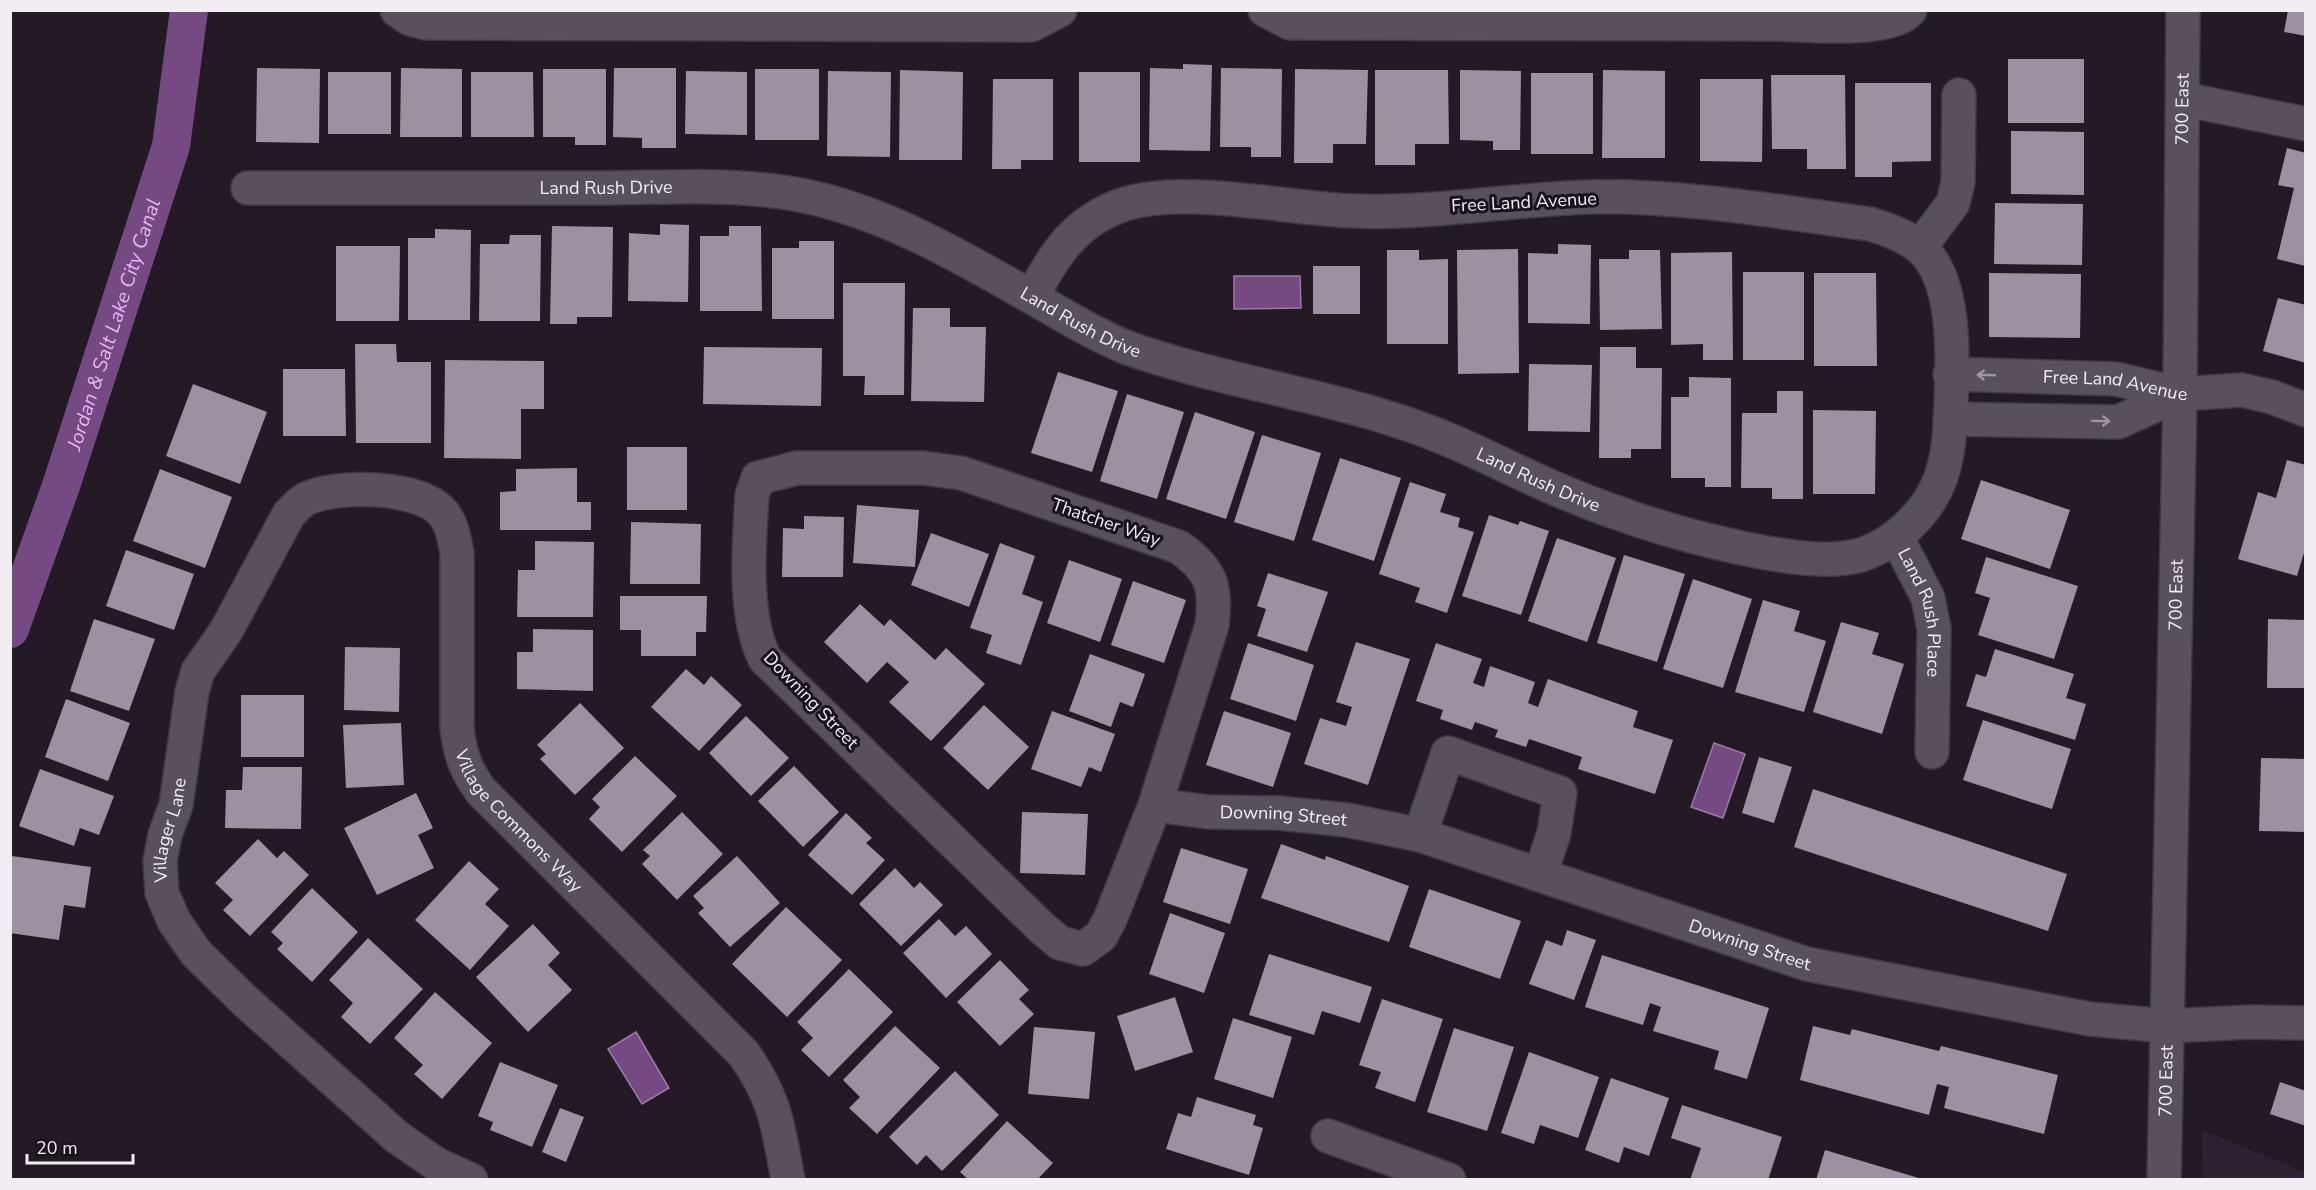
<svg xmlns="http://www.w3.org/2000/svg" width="2316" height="1190" viewBox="0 0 2316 1190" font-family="'Nunito Sans',sans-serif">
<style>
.built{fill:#2e2232}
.water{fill:#754a83;stroke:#9a7ba5;stroke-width:1.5}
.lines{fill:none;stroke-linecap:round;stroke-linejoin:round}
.canal{stroke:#754a83;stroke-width:38}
.building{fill:#9c91a0}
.minor-casing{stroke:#3f3840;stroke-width:36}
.minor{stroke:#5a505d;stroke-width:33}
.oneway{stroke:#9e96a0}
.labels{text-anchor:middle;stroke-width:6;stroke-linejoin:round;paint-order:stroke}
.street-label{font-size:18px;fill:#f2ecf3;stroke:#19111c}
.water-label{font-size:20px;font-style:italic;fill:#e8b6f8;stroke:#19111c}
</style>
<rect width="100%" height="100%" fill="#231a25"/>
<path class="built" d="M2202 1130 2305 1172V1179H2203Z"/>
<path class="water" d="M1234 276H1300L1301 308 1234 309Z
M1714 743 1745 754 1723 818 1691 807Z
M636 1032 669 1088 642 1104 608 1049Z"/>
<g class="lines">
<path class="canal" id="s1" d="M10 629 62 483 171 146 189 10"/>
</g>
<path class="building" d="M2288 10H2306V36L2284 32Z
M2008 59H2084V123H2008Z
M1183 64 1212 65 1210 151 1149 150 1150 68 1183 69Z
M257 68 320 69 319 143 256 142Z
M401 68 462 69V137H400Z
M614 68H676V148H642V138L613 137Z
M1221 68 1282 69 1281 157H1251V147H1220Z
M543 69H606V145H575V137H543Z
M755 69H819V140H755Z
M1295 69 1368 70 1366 144H1333V163H1294Z
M900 70 963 72 962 160H899Z
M1375 70H1448L1449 144H1415V165H1375Z
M1460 70 1521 71 1520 150H1493V141L1460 140Z
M1603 70 1665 71V158H1602Z
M686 71 747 72V135L685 134Z
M828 71 891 72 890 157 827 156Z
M328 72H391V134H328Z
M471 72H533L534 137H471Z
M1079 72H1140V162H1079Z
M1531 73H1593V154H1531Z
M1771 75H1845L1846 169H1807V149H1772Z
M993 79H1053V160H1021V169H992Z
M1700 79H1763L1762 162 1700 161Z
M1855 83H1931V161L1892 162V177H1855Z
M2011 131 2084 132V195L2011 194Z
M2287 148 2306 153V266L2277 259 2294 188 2278 185Z
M1995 203 2083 204 2082 265 1994 264Z
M660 224 689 225 688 302 628 301 629 233 660 235Z
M552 226 613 227 612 317H577V324H550Z
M729 226H761L762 311H700V236H729Z
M435 229 471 230 470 320H408V238H435Z
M510 235H541L540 321H479L480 244H509Z
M799 241H834V319H772V248H799Z
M1558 244 1591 245 1590 324 1528 323V253L1558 254Z
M336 246H400L399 321H336Z
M1518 249 1519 373 1458 374 1457 250Z
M1387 250H1419V260L1448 259V344H1387Z
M1629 250H1660L1662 329 1600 330 1599 259H1629Z
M1732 252 1733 360H1703V344L1671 345V253Z
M1313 266H1360V314H1313Z
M1743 272H1804V360H1743Z
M1814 273H1876L1877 366H1814Z
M1989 273 2081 274 2080 338 1989 337Z
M843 283H905L904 395H864L865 376H843Z
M2278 298 2306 305V363L2263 351Z
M913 308H950V327H986L984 402 911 401Z
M355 344H396L397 362H431V443H356Z
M704 347 822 348 821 406 703 404Z
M1600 347H1636V368H1662L1661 449H1631V458H1599Z
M445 360 544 361V409H521V459L444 458Z
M1529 364 1592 365 1590 432 1528 431Z
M283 369H345L346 436H283Z
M1058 372 1118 391 1092 472 1031 453Z
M1689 377 1731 378V487H1705V478H1671V397H1689Z
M193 384 267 412 240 484 166 456Z
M1777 391H1803V499H1772V488H1741L1742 413H1777Z
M1127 394 1184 412 1157 499 1100 481Z
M1813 410 1876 411 1875 494H1813Z
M1195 412 1255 432 1226 519 1166 499Z
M1262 435 1321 453 1294 541 1234 522Z
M627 447H687V510H627Z
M1340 458 1401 478 1374 561 1312 540Z
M2287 460 2306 465V546L2297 576 2238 559 2258 492 2276 498Z
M577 468V502H591V530H500V492L516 491V469Z
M160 469 232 497 205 568 133 541Z
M1981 480 2070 510 2050 569 1961 539Z
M1410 482 1446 494 1440 512 1460 518 1458 527 1474 532 1447 613 1415 602 1420 588 1379 574Z
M857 505 919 510 915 567 853 563Z
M1489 515 1518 525 1520 521 1549 531 1521 615 1462 596Z
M804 516 844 517 843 577H782L783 528 804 529Z
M631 522 701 524 700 584H630Z
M931 533 989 554 969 607 911 585Z
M1557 538 1616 558 1587 642 1528 621Z
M535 541 594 542 593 617H517L518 570H535Z
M1000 543 1035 556 1022 594 1043 602 1021 665 986 653 992 635 970 628Z
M126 550 194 574 174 630 106 606Z
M1624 555 1685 574 1657 662 1597 643Z
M1986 557 2078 586 2054 659 1978 635 1990 598 1975 593Z
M1069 560 1122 579 1100 642 1047 623Z
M1268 573 1328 592 1307 652 1257 636 1266 609 1257 606Z
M1693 579 1752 599 1723 688 1663 669Z
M1133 581 1186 600 1164 663 1111 645Z
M620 596H707L706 632H696V656H641V630H620Z
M1763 600 1800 611 1794 631 1826 641 1804 712 1735 692Z
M860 604 884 626 890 619 935 660 946 648 985 684 931 741 889 702 909 682 887 662 867 683 824 642Z
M94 619 155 639 129 711 70 691Z
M2268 619 2306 620V688H2267Z
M1841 622 1879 633 1872 654 1904 664 1882 734 1813 712Z
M533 629 593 630V691L517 689V652H533Z
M1356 642 1410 659 1368 785 1304 764 1320 718 1346 726 1352 707 1336 702Z
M1248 643 1314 665 1296 721 1230 699Z
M1436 643 1482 659 1473 683 1484 687 1490 666 1535 682 1528 703 1538 707 1548 679 1638 711 1633 727 1673 740 1655 794 1578 769 1582 757 1529 739 1526 747 1495 737 1498 730 1475 722 1472 730 1440 719 1443 710 1416 701Z
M345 647 400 648 399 712 344 710Z
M1995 649 2074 674 2066 698 2086 704 2075 740 1966 706 1976 674 1986 677Z
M1090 654 1145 674 1133 707 1120 702 1111 727 1069 711Z
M686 669 704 685 711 676 742 705 699 751 651 707Z
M241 695H304V757H241Z
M66 699 130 723 108 781 45 757Z
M580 703 624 748 575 795 540 759 546 754 537 745Z
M984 705 1029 747 988 790 943 748Z
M1052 711 1115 734 1101 772 1089 767 1081 787 1031 769Z
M1224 711 1291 733 1273 787 1206 765Z
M746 716 789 758 751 796 709 753Z
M1983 720 2071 749 2052 809 1963 780Z
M401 723 404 785 346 788 343 725Z
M635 756 677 796 622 852 589 819 600 807 592 799Z
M1759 757 1792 767 1774 823 1742 813Z
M2261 758 2306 759V832L2259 831Z
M794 766 839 812 803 847 758 801Z
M243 767H302L301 829 225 828 226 790H242Z
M40 769 114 796 99 835 80 828 74 846 19 826Z
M1813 789 2067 874 2048 931 1794 847Z
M416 793 433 828 418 835 434 868 377 895 344 828Z
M682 812 723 854 677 900 642 864 650 856 643 850Z
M1022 812 1088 814 1085 875 1020 873Z
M846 813 872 838 866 843 885 860 852 895 808 855Z
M258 839 277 858 284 851 309 875 250 936 223 910 233 900 215 883Z
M1281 844 1325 860 1326 856 1409 886 1389 942 1261 898Z
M1181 848 1248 869 1230 924 1163 902Z
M12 856 91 867 85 908 64 905 59 940 10 933Z
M737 856 780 903 730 947 698 913 704 908 693 896Z
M469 861 499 889 485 904 509 926 470 970 415 920Z
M895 868 914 888 920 882 943 905 901 946 859 904Z
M312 888 358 932 312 982 277 949 283 943 271 932Z
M1429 889 1521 921 1500 979 1409 947Z
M786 907 842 960 787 1017 732 964Z
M1170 913 1225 933 1204 993 1149 974Z
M939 919 955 936 966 926 992 954 946 998 903 953Z
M533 924 560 953 548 965 572 990 528 1032 476 977Z
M1567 930 1596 940 1574 1000 1529 984 1546 940 1562 946Z
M368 938 423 989 370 1044 341 1017 353 1003 329 980Z
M1269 954 1372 987 1360 1023 1322 1011 1314 1035 1249 1015Z
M1602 955 1769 1008 1747 1079 1714 1069 1719 1051 1653 1031 1661 1007 1650 1003 1643 1025 1585 1007Z
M1000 960 1029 990 1019 999 1034 1014 1000 1046 957 1002Z
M849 969 893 1012 829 1077 801 1050 813 1038 797 1022Z
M435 992 492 1043 442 1099 414 1074 423 1065 394 1038Z
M1175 997 1193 1052 1135 1071 1117 1016Z
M1382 999 1443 1019 1415 1102 1375 1088 1381 1072 1359 1065Z
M1233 1018 1292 1037 1273 1098 1214 1079Z
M895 1026 940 1068 877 1134 849 1108 860 1097 843 1080Z
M1813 1026 1850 1035 1852 1029 1939 1051 1941 1046 2058 1075 2044 1134 1944 1108 1949 1087 1937 1084 1929 1115 1800 1080Z
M1034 1027 1095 1032 1089 1099 1028 1094Z
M1454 1028 1514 1047 1487 1131 1427 1112Z
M1529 1052 1599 1077 1578 1138 1540 1125 1534 1144 1501 1133Z
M500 1062 558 1085 532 1147 490 1130 493 1122 478 1116Z
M955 1071 999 1115 942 1171 926 1155 917 1165 889 1137Z
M1611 1078 1669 1098 1649 1156 1624 1147 1619 1163 1585 1150Z
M2280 1082 2306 1091V1126L2270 1114Z
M1197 1097 1256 1115 1253 1125 1263 1128 1249 1175 1166 1149 1178 1113 1191 1117Z
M1682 1105 1782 1137 1768 1180H1690L1701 1148 1671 1138Z
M560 1108 584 1117 566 1162 542 1152Z
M1007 1121 1053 1163 1037 1180H969L960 1172Z
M1825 1150 1922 1179V1180H1816Z"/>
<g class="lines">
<defs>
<g id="minor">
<path d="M397 10 410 19 426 23 1031 25 1060 10"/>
<path d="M1265 10 1290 23C1452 23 1614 24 1777 24 1807 25 1891 33 1910 10"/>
<path d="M2183 99 2306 124"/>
<path id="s2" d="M248 188C364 188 480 188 595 188 664 188 737 182 805 196 887 213 963 258 1035 299 1065 316 1095 335 1128 348 1227 383 1333 395 1432 433 1474 449 1514 471 1556 489 1624 518 1695 540 1767 553 1797 558 1831 563 1861 555 1882 548 1899 536 1913 521 1940 494 1948 463 1950 426 1952 376 1961 279 1918 246 1904 235 1887 229 1870 224 1781 212 1681 195 1591 197 1512 199 1433 214 1355 211 1289 209 1186 185 1125 204 1076 220 1054 254 1032 297"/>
<path d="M1920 247 1953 203 1958 182 1959 95"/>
<path id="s3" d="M1950 374 2116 379 2180 394 2242 390 2272 397 2306 410"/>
<path d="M1950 419 2118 422 2180 394"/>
<path d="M797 468H923L961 473 1179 547C1211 570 1217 586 1212 625L1155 805 1111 917 1101 936 1083 949 1060 943 1043 929 765 659C743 616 749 544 752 495L758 478Z"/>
<path id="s4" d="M1897 538 1928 598 1934 629 1932 752"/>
<path id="s5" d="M1155 805 1209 812 1278 813 1347 820 1420 835 1807 964 2090 1019 2167 1026 2250 1022 2306 1023"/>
<path d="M1420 835 1448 753 1560 793 1554 833 1540 875"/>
<path d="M1328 1136 1449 1180"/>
<path id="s6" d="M471 1180 436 1164 397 1137 244 1000 196 953 174 921 162 893 160 861 165 835 176 805 192 692 198 671 226 631 289 514C294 509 300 502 306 499 336 484 416 486 440 510 452 521 454 538 457 553V728C460 754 466 771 481 791L744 1054C776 1100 778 1126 788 1180"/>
<path id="s7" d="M2164 1180 2180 394 2183 10"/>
</g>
</defs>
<use href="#minor" class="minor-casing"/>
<use href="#minor" class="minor"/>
</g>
<defs><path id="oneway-shaft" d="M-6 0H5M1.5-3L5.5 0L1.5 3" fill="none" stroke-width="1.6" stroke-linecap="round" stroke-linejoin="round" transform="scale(1.5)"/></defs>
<g class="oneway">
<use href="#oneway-shaft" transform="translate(1986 375) rotate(-178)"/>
<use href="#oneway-shaft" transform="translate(2101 421) rotate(1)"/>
</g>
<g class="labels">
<g class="street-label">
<text dy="6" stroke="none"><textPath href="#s7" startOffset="1071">700 East</textPath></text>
<text dy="6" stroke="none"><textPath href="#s2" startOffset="358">Land Rush Drive</textPath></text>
<text transform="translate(1524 202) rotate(-3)" y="6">Free Land Avenue</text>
<text dy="6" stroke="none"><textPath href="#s2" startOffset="862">Land Rush Drive</textPath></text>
<text dy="6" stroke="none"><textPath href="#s3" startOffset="166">Free Land Avenue</textPath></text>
<text dy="6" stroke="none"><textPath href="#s2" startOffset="1348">Land Rush Drive</textPath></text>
<text transform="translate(1106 522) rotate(19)" y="6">Thatcher Way</text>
<text dy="6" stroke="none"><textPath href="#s7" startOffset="585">700 East</textPath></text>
<text dy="6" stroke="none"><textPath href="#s4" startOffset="80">Land Rush Place</textPath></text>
<text transform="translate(811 700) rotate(46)" y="6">Downing Street</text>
<text dy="6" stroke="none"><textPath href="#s5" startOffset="129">Downing Street</textPath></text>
<text dy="6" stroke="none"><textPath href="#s6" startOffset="1335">Village Commons Way</textPath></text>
<text dy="6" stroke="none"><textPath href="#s6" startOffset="492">Villager Lane</textPath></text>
<text dy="6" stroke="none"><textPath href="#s5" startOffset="615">Downing Street</textPath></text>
<text dy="6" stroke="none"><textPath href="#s7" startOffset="99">700 East</textPath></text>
</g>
<g class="water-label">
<text dy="7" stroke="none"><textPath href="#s1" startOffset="322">Jordan &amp; Salt Lake City Canal</textPath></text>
</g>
</g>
<rect width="2316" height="1190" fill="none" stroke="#f2ecf3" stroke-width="24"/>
<path d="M27 1154v9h106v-9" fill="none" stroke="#f2ecf3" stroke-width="3"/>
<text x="36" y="1154" font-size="18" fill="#f2ecf3" stroke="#19111c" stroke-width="4.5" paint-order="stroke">20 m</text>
</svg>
